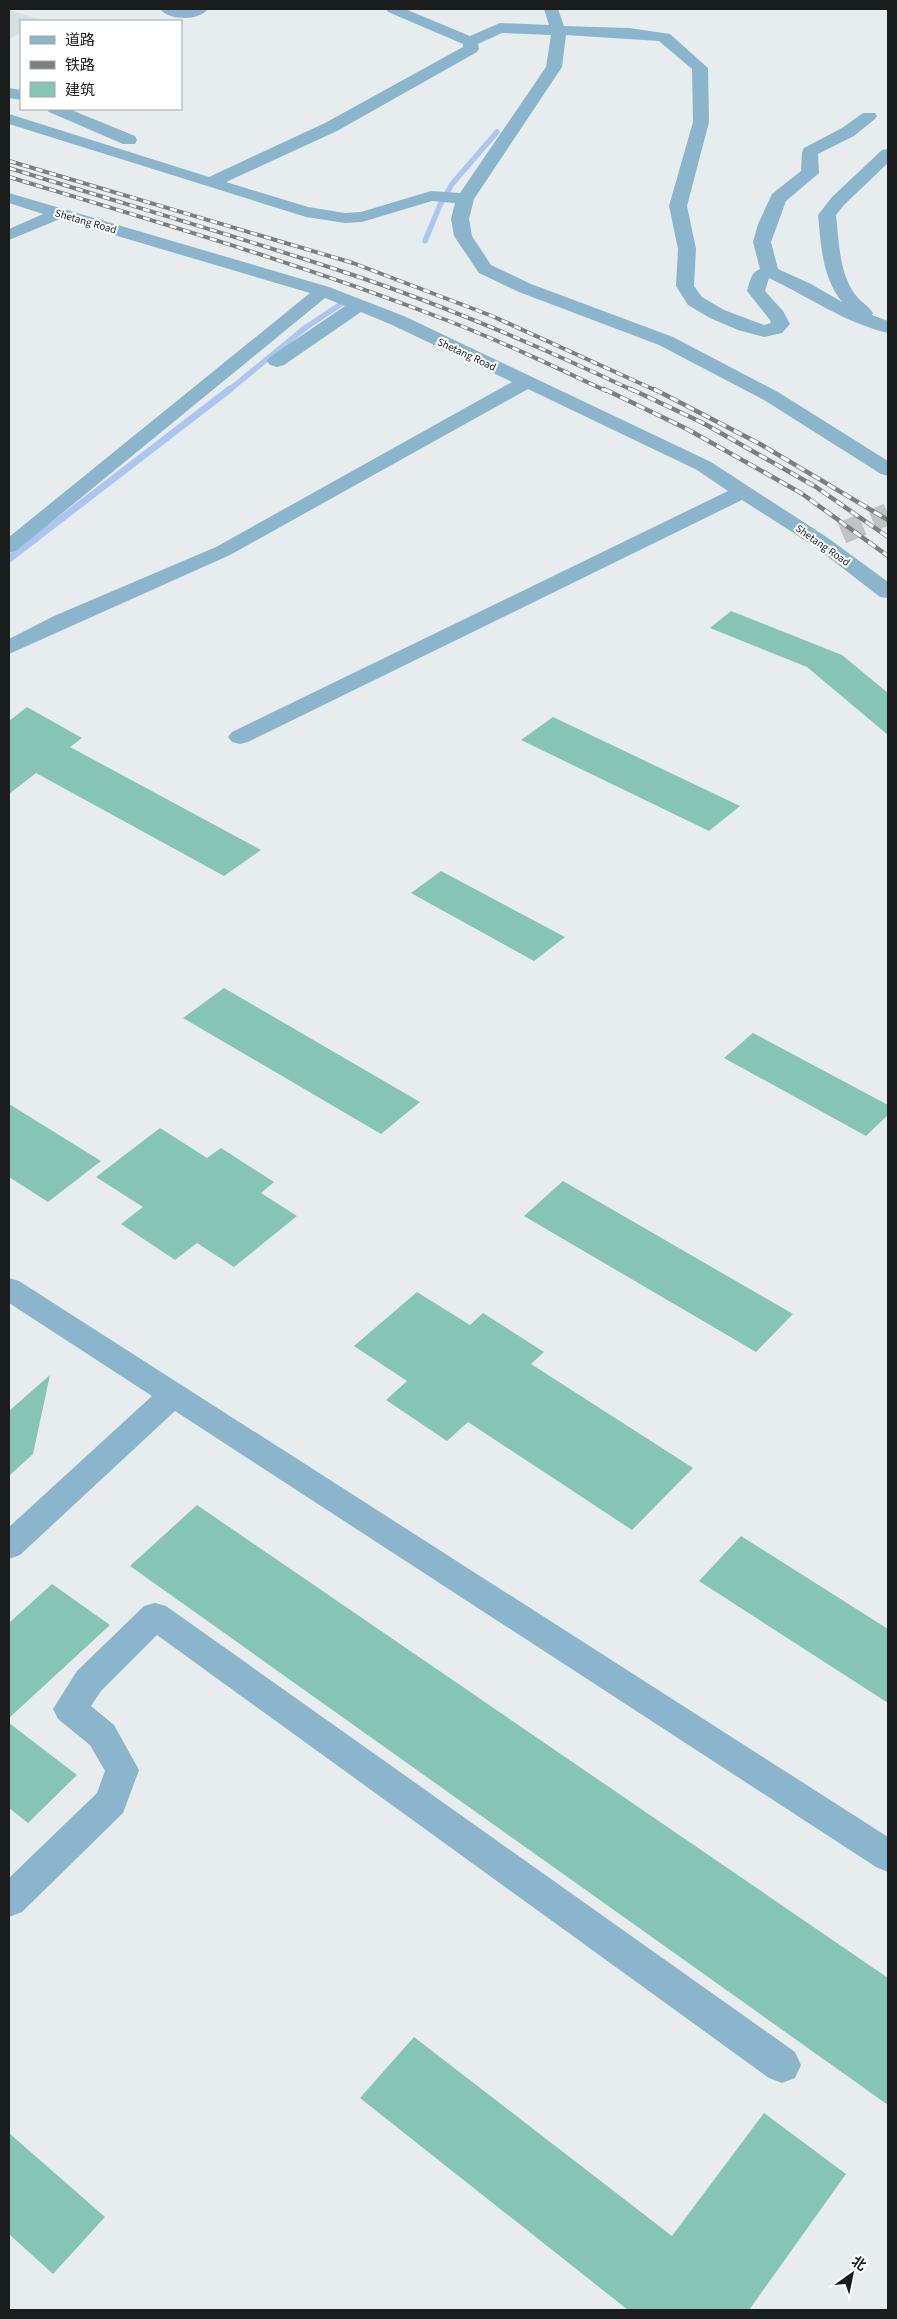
<svg xmlns="http://www.w3.org/2000/svg" width="897" height="2319" viewBox="0 0 897 2319" font-family="'Source Sans 3','Noto Sans SC',sans-serif">
<style>
.built{fill:#d2e1e2}
.lines{fill:none;stroke-linecap:round;stroke-linejoin:round}
.stream-far1{stroke:#abc7f1;stroke-width:5.5}
.stream{stroke:#abc7f1;stroke-width:7}
.building{fill:#86c4b6}
.minor-tunnel{stroke:#bec3c4;stroke-width:22;stroke-dasharray:22 11;stroke-linecap:butt}
.minor{fill:#8ab5cd;fill-rule:evenodd}
.rail-far1-casing{stroke:#7b7f80;stroke-width:4}
.rail-casing{stroke:#7b7f80;stroke-width:4.5}
.rail-far1{stroke:#fff;stroke-width:2.5;stroke-dasharray:7;stroke-linecap:butt}
.rail{stroke:#fff;stroke-width:3;stroke-dasharray:9;stroke-linecap:butt}
.labels{text-anchor:middle;stroke-width:4;stroke-linejoin:round;paint-order:stroke}
.far-street-label{font-size:11px;fill:#1b1d1d;stroke:#fff}
</style>
<rect width="100%" height="100%" fill="#e7edee"/>
<path class="built" d="M9 10 45 21H21V33L9 39Z"/>
<g class="lines">
<path class="stream-far1" d="M425 241 440 205 452 184 497 132
M228 391 305 328 341 304"/>
<path class="stream" d="M9 559 230 389"/>
</g>
<path class="building" d="M731 611 842 655 888 693V735L807 667 710 628Z
M27 707 82 738 70 747 261 850 224 876 36 773 9 794V721Z
M553 717 740 806 709 831 521 740Z
M441 871 565 937 534 961 411 893Z
M224 988 420 1102 381 1134 183 1018Z
M753 1033 888 1105V1115L866 1136 724 1058Z
M9 1104 101 1161 48 1202 9 1177Z
M160 1128 207 1158 221 1148 274 1182 261 1193 297 1216 234 1267 197 1243 175 1260 121 1224 143 1207 96 1177Z
M563 1181 793 1314 756 1352 524 1216Z
M417 1292 470 1325 483 1313 544 1352 531 1364 693 1468 632 1530 468 1422 447 1441 386 1400 407 1381 354 1346Z
M50 1375 33 1454 9 1476V1411Z
M197 1505 888 1978V2105L130 1566Z
M741 1536 888 1629V1703L699 1581Z
M52 1584 110 1625 9 1718V1623Z
M9 1723 77 1775 28 1823 9 1808Z
M414 2037 672 2236 764 2113 846 2174 749 2310H628L360 2098Z
M9 2133 105 2217 53 2274 9 2234Z"/>
<g class="lines">
<path class="minor-tunnel" d="M842 533 888 514"/>
<path class="minor" d="M160 9H208C199 21 169 21 160 9Z
M386 9H405L470 36 500 23 549 25 544 9H558L564 26 629 28 670 34 708 68 709 122 687 206 696 249 694 286 702 297 724 310 764 325 771 323 770 320 747 291C750 282 750 273 760 269L753 242 758 224 772 194 801 171 802 152 804 148 842 128 863 113H875L877 116 875 119 854 136 818 154 819 173 786 201 771 242 778 269 811 284 842 302C822 277 821 245 818 215L832 197 882 150 888 149V163L844 205 836 215C839 241 839 271 854 293 859 301 868 305 873 313L872 315 888 321V333C845 323 809 297 769 278L765 291 783 311 790 324 782 333 764 337 738 330 710 318 688 305 676 286 678 249 669 206 693 122 692 69 659 41 566 35 562 67 474 199 469 219 472 236 491 265 531 284 673 337 778 392 888 461V476L881 474 764 400 659 345 519 292 479 273 454 236 451 219 455 203 432 201 362 222 345 223 306 217 9 124V114L209 177 325 123 463 47V44L388 12ZM502 33 551 35 546 67 460 193 431 191 361 212 345 213 308 207 226 182 337 131 477 52 479 49 478 44Z
M9 88 21 90V100L9 98Z
M47 109H69L135 136 137 140 135 144H123L49 112Z
M9 193 329 287 404 316 711 462 828 538 888 582V598L880 597 814 546 742 500 248 742 240 744 232 742 228 737 232 732 728 491 697 470 528 389 230 555 9 654V639L54 616 216 547 512 382 390 324 361 312 284 365 277 367 270 365 267 361 270 357 345 306 325 298 16 551 9 553V537L310 293 60 219 9 240V229L43 214 9 203Z
M9 1278 19 1281 888 1837V1872L876 1867 175 1411 20 1555 9 1559V1527L152 1396 9 1303Z
M155 1603 166 1606 795 2052 801 2065 795 2078 782 2083 769 2078 157 1635 101 1691 91 1706 114 1725 139 1770 123 1813 22 1912 9 1917V1878L97 1793 105 1771 90 1745 58 1719 53 1709 77 1671 144 1606Z"/>
<defs>
<path id="rail-far1" d="M9 161 353 263 492 316 657 391
M9 168C121 203 233 235 344 272 444 305 539 346 634 391
M9 177C151 220 294 262 433 315 492 337 549 364 606 391"/>
<path id="rail" d="M604 389 687 429 801 493 888 556
M631 389 703 423 816 487 888 537
M654 389 760 444 888 520"/>
</defs>
<use href="#rail-far1" class="rail-far1-casing"/>
<use href="#rail" class="rail-casing"/>
<use href="#rail-far1" class="rail-far1"/>
<use href="#rail" class="rail"/>
</g>
<g class="labels">
<g class="far-street-label">
<text transform="translate(86 221) rotate(16)" y="4">Shetang Road</text>
<text transform="translate(467 354) rotate(25)" y="4">Shetang Road</text>
<text transform="translate(823 545) rotate(35)" y="4">Shetang Road</text>
</g>
</g>
<rect width="897" height="2319" fill="none" stroke="#1b1d1d" stroke-width="20"/>
<rect x="20" y="20" width="162" height="90" fill="#ffffff" stroke="#a4a5a5"/>
<rect x="30" y="36" width="25" height="8" fill="#8ab5cd" stroke="#a4a5a5"/>
<text x="65" y="45" font-size="15" fill="#1b1d1d">道路</text>
<rect x="30" y="61" width="25" height="8" fill="#7b7f80" stroke="#a4a5a5"/>
<text x="65" y="70" font-size="15" fill="#1b1d1d">铁路</text>
<rect x="30" y="82" width="25" height="15" fill="#86c4b6" stroke="#a4a5a5"/>
<text x="65" y="95" font-size="15" fill="#1b1d1d">建筑</text>
<g transform="translate(852 2274) rotate(33)" stroke="#ffffff" stroke-width="4" paint-order="stroke">
<path d="M0-4L9 19L0 12L-9 19Z" fill="#1b1d1d"/>
<text y="-8" font-size="14" font-weight="bold" text-anchor="middle" fill="#1b1d1d">北</text>
</g>
</svg>
